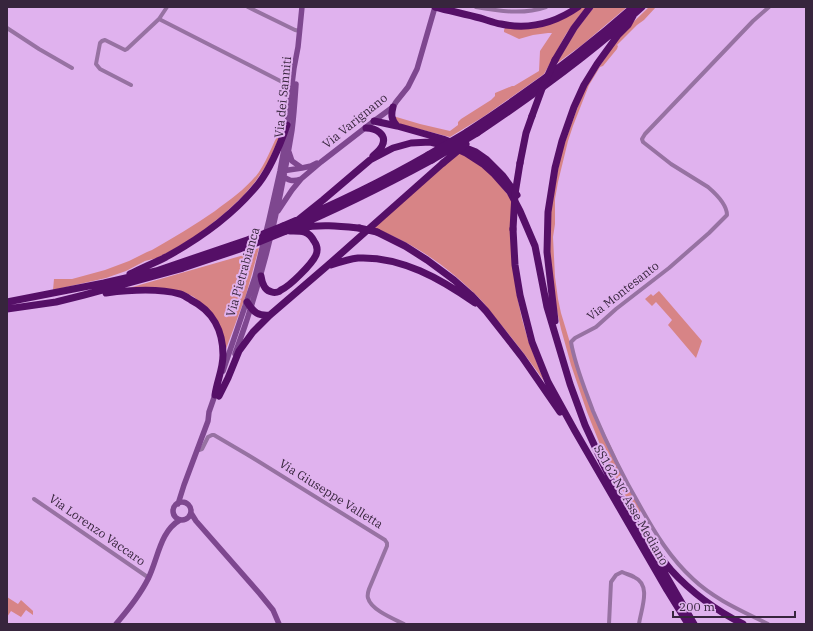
<svg xmlns="http://www.w3.org/2000/svg" width="813" height="631" viewBox="0 0 813 631" font-family="'IBM Plex Serif',serif">
<style>
.green{fill:#d78486}
.lines{fill:none;stroke-linecap:round;stroke-linejoin:round}
.street{stroke:#9772a2;stroke-width:4}
.secondary{stroke:#7e478f;stroke-width:5.5}
.highway{stroke:#550f67;stroke-width:7}
.highway-bridge{stroke:#550f67;stroke-width:7}
.labels{text-anchor:middle;stroke-width:4;stroke-linejoin:round;paint-order:stroke}
.street-label{font-size:12px;fill:#37253d;stroke:#e0b2ee}
</style>
<rect width="100%" height="100%" fill="#e0b2ee"/>
<path class="green" d="M581 7H586L576 20 566 34 544 74 483 117 450 137 399 124 393 116 420 124 450 131 458 125V122L461 119 491 100 495 96V93L512 86H514L539 71 540 51 552 33H548L533 35 519 39 504 32V30L505 28H529Z
M594 7H627L582 45 556 64 575 32Z
M649 7H656L644 20 637 25 617 45 618 46 617 49 603 66 600 67 589 85 573 126 568 141 558 182 555 199V224L553 237 555 277 558 299 561 313 585 392 641 510 638 517 621 488 603 452 587 412 571 365 561 329 555 302 550 253 551 208 561 153 584 90 621 34Z
M283 125 284 126 268 163 255 182 243 196 225 213 200 233 176 248 157 258 145 261 126 271 106 278 53 290 54 279H72L105 270 129 261 147 252 152 250C173 238 195 225 215 211 231 199 247 188 259 172 269 157 274 140 283 125Z
M460 152 473 159 493 176 511 199 516 291 522 319 528 340 544 381C529 360 514 340 497 320 491 313 486 305 480 299 450 268 413 242 373 228Z
M259 248 246 295 226 349 208 309 194 297 184 292 129 288 244 255 245 253Z
M659 291 702 341 696 358 668 325 672 320 656 302 652 306 645 299 651 294 653 296Z
M7 597 18 604 21 600 32 610 33 611V615L26 610 21 617 11 611 7 617Z"/>
<g class="lines">
<path class="street" d="M248 7 295 30 300 31
M476 7C499 11 523 15 546 7
M159 19 167 7
M7 28 39 49 72 68
M131 85 100 69 96 64 100 43 102 41 105 40 125 50 127 49 159 19 292 87
M197 449 199 450 202 449 208 437 212 435H214L248 455 385 540 387 543V546L369 589C368 592 367 595 368 598 371 610 394 619 404 624
M34 499 149 578
M609 624 611 582 616 575 622 572C626 574 631 575 634 577 652 585 641 609 639 624
M768 624C742 611 714 599 693 579 670 558 655 533 640 506 622 475 607 444 593 411 585 389 575 366 571 342L575 338 596 327 616 309 669 268 709 233 727 215C727 205 715 193 708 187L671 164 643 142 642 139 645 134 753 21 769 7"/>
<path class="secondary" d="M289 152 292 161 302 168 311 166 317 163
M282 171 302 168
M282 175C288 181 293 182 301 179
M278 211 292 190 301 179 321 162 374 121 393 107 396 102 408 87 417 69 435 7
M235 354C262 281 280 206 292 130 294 115 295 99 296 84
M223 371 255 277 269 220 280 171 284 149 294 68 298 47 302 7
M173 511a9 9 0 1 1 18 0a9 9 0 1 1-18 0Z
M178 504 184 485 208 421 209 412 216 392
M191 513 196 521 260 594 273 610 279 624
M116 624C128 610 140 595 148 579 158 559 160 531 180 520"/>
<path class="highway" d="M435 7C450 11 465 14 480 18 487 20 494 23 501 24 529 30 555 23 578 7
M555 60 574 28 590 7
M393 107C391 115 391 119 397 126L443 139 476 152 486 159 503 176 517 195
M374 121 397 126
M366 128C375 128 388 134 382 146 380 150 376 153 373 156
M467 132C525 94 581 53 633 7
M477 133C534 95 591 54 642 7
M520 163 526 133 532 116
M298 220 323 200 370 160 393 148 411 143 430 142 455 148 466 153 483 164 494 174 510 192 520 211 535 246 547 307 570 384 585 425 603 464 613 484 694 624
M283 226C333 205 381 182 428 155
M300 228C320 224 339 226 359 228
M513 229 515 265 520 295 532 342 548 382 575 431 667 590 688 624
M286 231C336 210 384 186 432 160
M377 232 405 246 427 260 454 280 471 295 486 311 522 357 560 412
M331 265C340 262 349 259 358 258 401 256 441 279 475 303
M130 274C142 268 154 263 166 257 199 239 235 213 259 183 272 166 280 145 287 125
M261 276C262 283 265 291 272 292 275 293 279 292 281 290 290 286 312 264 316 255 318 250 317 245 314 241 308 230 301 231 290 231
M106 293C129 290 158 288 180 294 184 295 188 298 191 300 213 311 223 331 223 355 223 369 217 381 215 395
M7 302 104 283 156 271 250 239
M247 302C254 313 258 316 270 315
M7 309 56 302 84 295 183 268 249 246
M555 321 547 252 548 212 555 168 562 141 574 107 584 85 597 64 618 35 628 25 634 14
M219 396 228 378 239 351 253 332 270 315 327 266 443 163
M654 548C660 556 665 563 671 570 692 593 715 610 743 624"/>
<path class="highway-bridge" d="M532 116 543 86 555 60
M428 155 467 132
M432 160 477 133
M443 163 466 144
M359 228 377 232
M513 229 515 194 520 163
M250 239 283 226
M249 246 286 231"/>
</g>
<g class="labels">
<g class="street-label">
<text transform="translate(283 97) rotate(-84)" y="4">Via dei Sanniti</text>
<text transform="translate(355 121) rotate(-39)" y="4">Via Varignano</text>
<text transform="translate(243 272) rotate(-74)" y="4">Via Pietrabianca</text>
<text transform="translate(623 291) rotate(-38)" y="4">Via Montesanto</text>
<text transform="translate(331 494) rotate(32)" y="4">Via Giuseppe Valletta</text>
<text transform="translate(631 505) rotate(60)" y="4">SS162 NC Asse Mediano</text>
<text transform="translate(97 530) rotate(35)" y="4">Via Lorenzo Vaccaro</text>
</g>
</g>
<rect width="813" height="631" fill="none" stroke="#37253d" stroke-width="16"/>
<path d="M673 611v6h122v-6" fill="none" stroke="#37253d" stroke-width="2"/>
<text x="679" y="611" font-size="12" fill="#37253d" stroke="#e0b2ee" stroke-width="3" paint-order="stroke">200 m</text>
</svg>
